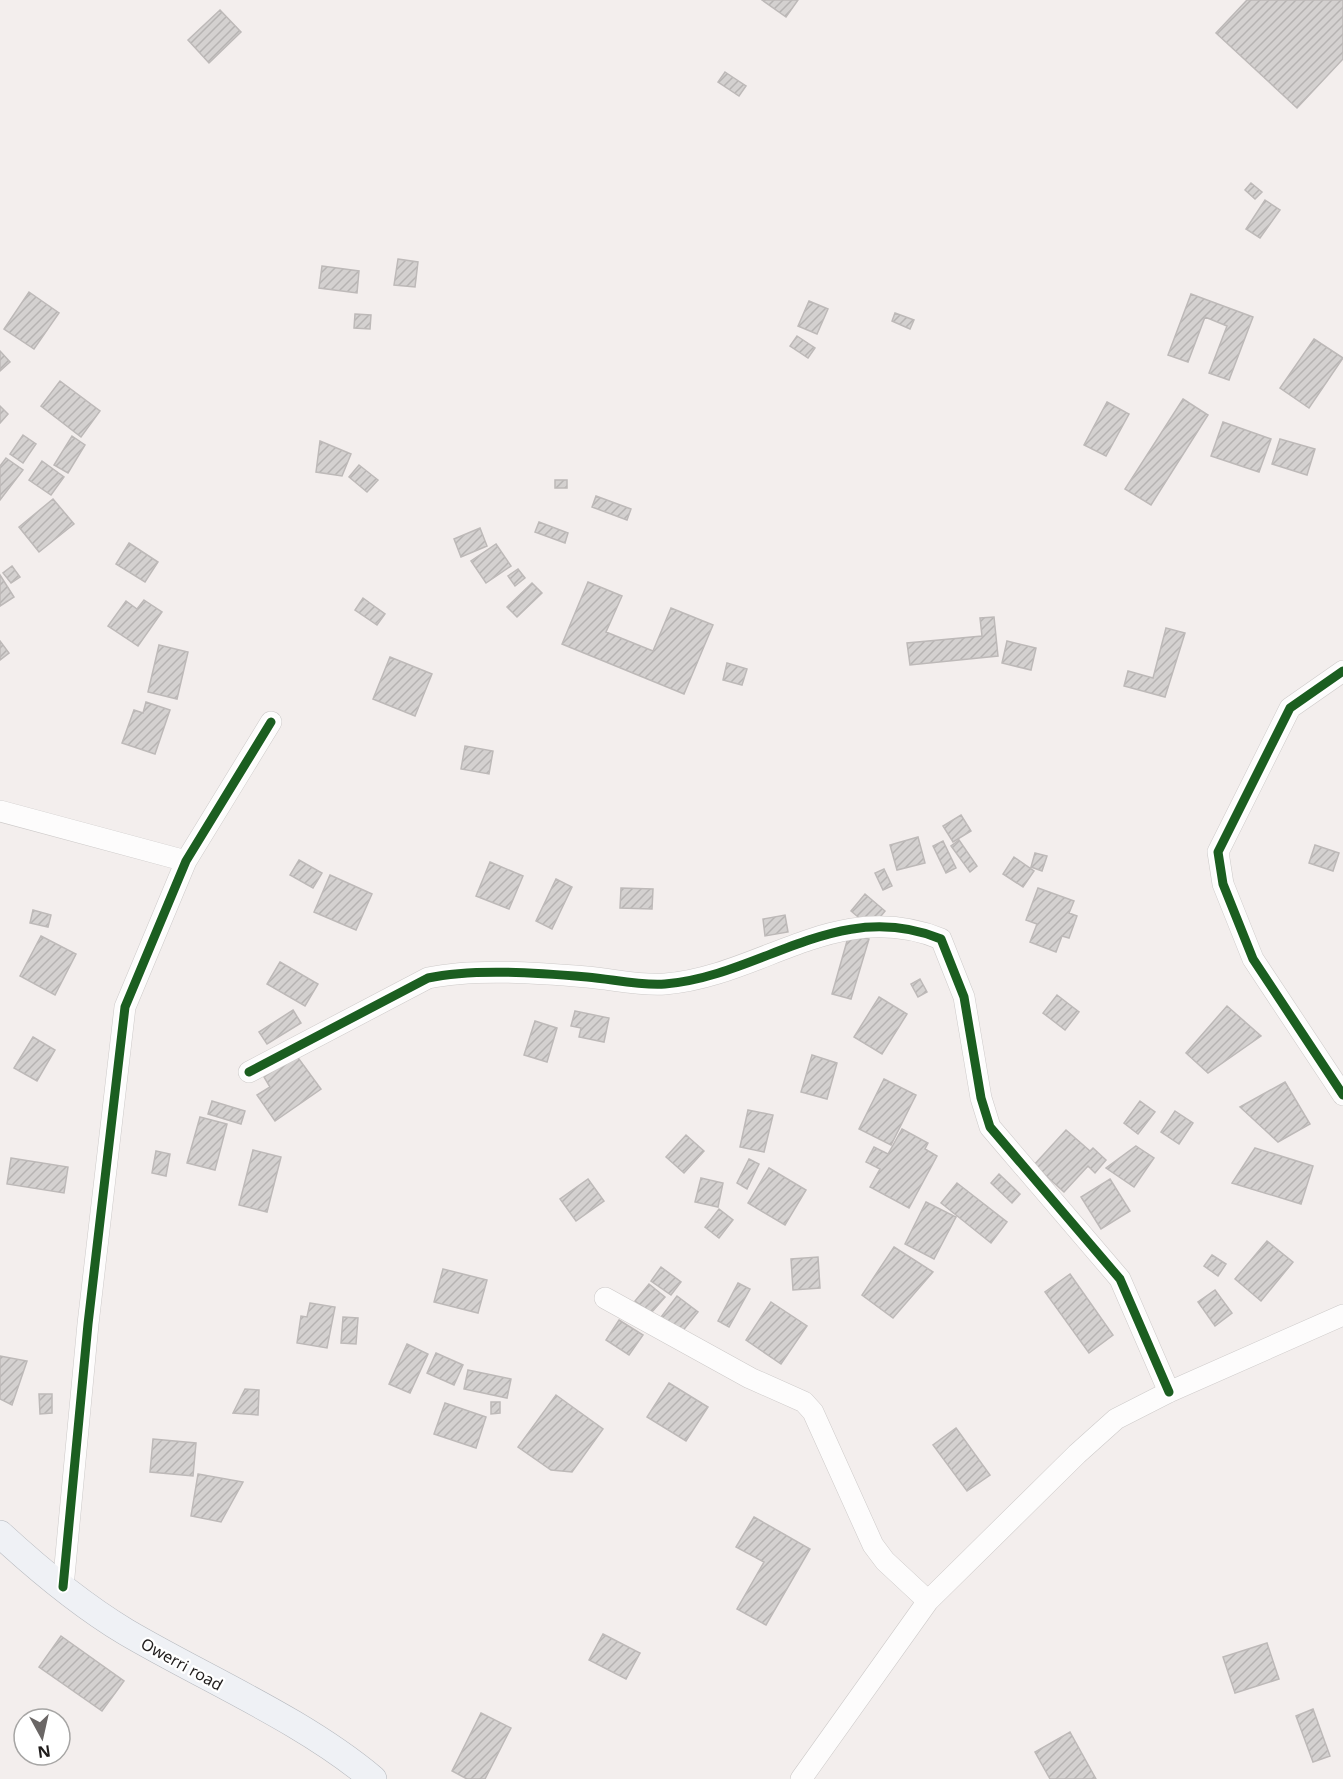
<svg xmlns="http://www.w3.org/2000/svg" width="1343" height="1779" viewBox="0 0 1343 1779" font-family="'Noto Sans',sans-serif">
<style>
.building{fill:url(#building-hatch);stroke:#bdb9b8;stroke-width:1.5}
.lines{fill:none;stroke-linecap:round;stroke-linejoin:round}
.minor-casing{stroke:#cdcac9;stroke-width:22}
.major-casing{stroke:#b6b9be;stroke-width:28}
.minor{stroke:#fdfcfc;stroke-width:21}
.major{stroke:#eff1f5;stroke-width:27}
.cycleway-casing{stroke:#fff;stroke-width:13}
.cycleway{stroke:#1b5e20;stroke-width:9}
.labels{text-anchor:middle;stroke-width:4.5;stroke-linejoin:round;paint-order:stroke}
.street-label{font-size:16px;fill:#201d1c;stroke:#fff}
</style>
<defs>
<pattern id="building-hatch" width="6" height="6" patternUnits="userSpaceOnUse" patternTransform="scale(1.5)"><rect width="6" height="6" fill="#d4d1d0"/><path d="M-1 1l2-2M0 6l6-6M5 7l2-2" fill="none" stroke="#b6b3b2"/></pattern>
</defs>
<rect width="100%" height="100%" fill="#f3eeed"/>
<path class="building" d="M762 0H798L786 17Z
M1247 0H1343V59L1297 108 1216 33Z
M220 10 241 32 209 63 188 40Z
M725 72 746 86 739 96 718 82Z
M1251 183 1262 192 1255 199 1245 190Z
M1265 200 1280 210 1260 238 1246 229Z
M398 259 418 262 415 287 394 285Z
M322 266 359 271 357 293 319 288Z
M29 292 59 313 34 349 4 329Z
M1191 294 1253 317 1229 380 1209 373 1227 326 1205 317 1188 362 1168 355Z
M809 301 828 309 817 334 798 326Z
M895 313 914 320 910 329 892 321Z
M355 314 371 315 370 329 354 328Z
M797 336 815 348 808 358 790 346Z
M1314 339 1343 358 1309 408 1280 388Z
M0 351 10 362 0 371Z
M60 381 100 411 81 437 41 406Z
M1183 399 1208 415 1151 505 1125 489Z
M1107 402 1129 414 1106 456 1084 445Z
M0 406 8 414 0 423Z
M1223 422 1271 439 1259 472 1211 456Z
M23 435 36 444 23 463 10 454Z
M72 436 85 445 68 473 54 465Z
M1280 439 1315 449 1307 475 1272 464Z
M320 441 351 454 342 476 316 472Z
M6 458 23 470 0 500V466Z
M42 461 64 477 51 495 29 480Z
M359 465 378 480 367 492 349 477Z
M555 480H567V488H555Z
M596 496 631 509 627 520 592 507Z
M53 499 74 524 39 552 19 527Z
M539 522 568 533 565 543 535 532Z
M480 528 487 546 461 557 454 539Z
M129 543 158 562 145 582 116 564Z
M496 544 511 566 486 583 471 561Z
M12 566 20 577 11 583 3 573Z
M518 569 525 578 515 586 508 576Z
M0 575 14 597 0 606Z
M588 582 622 596 606 632 653 651 671 608 713 625 684 694 562 644Z
M532 583 542 593 517 617 507 607Z
M363 598 385 614 377 625 355 610Z
M144 600 162 612 138 646 108 626 126 601 137 609Z
M994 617 998 656 910 665 907 643 982 636 980 618Z
M1166 628 1185 633 1165 697 1124 686 1128 671 1153 678Z
M0 641 9 653 0 660Z
M1007 641 1036 648 1031 670 1002 663Z
M159 645 188 652 177 699 148 692Z
M390 657 432 674 415 716 373 699Z
M727 663 747 669 742 685 723 680Z
M146 702 170 710 155 754 122 743 134 710 143 713Z
M465 746 493 751 489 774 461 769Z
M961 815 971 831 953 842 943 826Z
M918 837 925 863 897 870 890 845Z
M959 840 977 866 970 872 951 846Z
M943 841 956 868 946 873 933 846Z
M1315 845 1339 853 1333 871 1309 863Z
M1035 853 1047 856 1042 871 1031 867Z
M1014 857 1034 871 1023 887 1003 874Z
M299 860 322 873 313 888 290 875Z
M490 862 523 876 509 909 476 896Z
M884 869 892 886 883 890 875 873Z
M330 875 372 894 356 930 314 912Z
M556 879 572 887 552 929 536 921Z
M621 888 653 889 652 909 620 908Z
M1038 888 1074 901 1069 913 1077 916 1069 938 1062 936 1056 952 1030 942 1037 924 1026 920Z
M865 894 885 911 871 928 851 911Z
M33 910 51 915 48 927 30 923Z
M785 915 788 932 765 936 763 919Z
M849 934 869 939 851 999 832 994Z
M41 936 76 954 55 995 20 976Z
M280 962 318 984 305 1006 267 984Z
M920 979 927 992 918 997 911 984Z
M1057 995 1079 1012 1065 1030 1043 1013Z
M879 997 907 1014 882 1054 854 1037Z
M1227 1006 1261 1036 1208 1073 1186 1053Z
M293 1010 301 1023 267 1044 259 1032Z
M575 1011 609 1018 604 1042 579 1037 581 1028 571 1026Z
M535 1021 557 1028 547 1062 524 1055Z
M33 1037 55 1050 37 1081 14 1068Z
M296 1055 321 1089 275 1121 257 1095 270 1087 264 1077Z
M812 1055 837 1063 827 1099 801 1092Z
M884 1079 916 1095 891 1145 859 1129Z
M1285 1082 1310 1124 1278 1142 1240 1107Z
M212 1101 245 1111 241 1124 208 1114Z
M1140 1101 1155 1112 1138 1134 1124 1123Z
M748 1110 773 1115 764 1152 740 1147Z
M1175 1111 1193 1123 1179 1144 1161 1132Z
M200 1117 227 1124 215 1170 187 1163Z
M902 1129 928 1143 925 1149 937 1156 909 1208 870 1187 880 1169 866 1162 874 1147 888 1154Z
M1066 1130 1090 1151 1093 1148 1106 1160 1095 1173 1088 1166 1064 1192 1034 1165Z
M686 1135 704 1151 684 1173 666 1157Z
M1136 1146 1154 1158 1134 1187 1106 1168Z
M1255 1148 1313 1166 1301 1204 1232 1183Z
M253 1150 281 1157 267 1212 239 1205Z
M156 1151 170 1154 166 1176 152 1173Z
M11 1158 68 1167 64 1193 7 1184Z
M749 1159 759 1164 747 1189 737 1183Z
M769 1168 806 1190 785 1225 748 1203Z
M999 1174 1020 1194 1012 1203 991 1183Z
M701 1178 723 1183 718 1207 695 1202Z
M588 1179 604 1201 576 1221 560 1199Z
M1110 1179 1130 1211 1101 1229 1081 1197Z
M957 1183 1007 1222 991 1243 941 1203Z
M926 1202 956 1217 934 1259 905 1244Z
M719 1209 733 1220 719 1238 705 1227Z
M1267 1241 1293 1262 1261 1301 1235 1279Z
M894 1247 933 1272 893 1318 862 1295Z
M1212 1255 1226 1264 1218 1276 1204 1266Z
M818 1257 820 1288 793 1290 791 1259Z
M661 1267 681 1282 671 1295 651 1281Z
M443 1269 487 1280 478 1313 434 1302Z
M1070 1274 1113 1335 1089 1353 1045 1292Z
M738 1283 750 1289 729 1327 718 1321Z
M649 1284 665 1297 651 1313 635 1301Z
M1215 1290 1232 1313 1215 1326 1198 1302Z
M677 1296 698 1312 681 1333 661 1317Z
M771 1302 807 1326 781 1364 746 1340Z
M310 1303 335 1307 327 1348 297 1343 301 1316 307 1317Z
M343 1317 358 1318 356 1344 341 1343Z
M619 1320 643 1335 629 1355 606 1340Z
M407 1344 428 1354 410 1393 389 1384Z
M436 1353 463 1365 454 1385 427 1373Z
M0 1356 27 1361 12 1405 0 1399Z
M468 1370 511 1379 507 1398 464 1389Z
M669 1383 708 1407 686 1441 647 1417Z
M245 1389 259 1390 258 1415 233 1413Z
M39 1394H52V1413L40 1414Z
M556 1395 603 1429 572 1472 551 1470 518 1447Z
M491 1402H500V1413L491 1414Z
M445 1403 486 1417 476 1448 434 1434Z
M956 1428 990 1475 967 1491 933 1445Z
M153 1439 196 1443 193 1476 150 1472Z
M198 1474 243 1482 221 1522 191 1516Z
M754 1517 810 1549 766 1625 737 1609 764 1562 736 1547Z
M603 1634 640 1653 626 1679 589 1660Z
M61 1636 124 1681 102 1711 39 1667Z
M1267 1643 1279 1679 1235 1693 1223 1657Z
M1313 1709 1330 1756 1313 1762 1296 1716Z
M481 1713 511 1728 485 1779H467L452 1771Z
M1070 1732 1096 1779H1050L1035 1752Z"/>
<g class="lines">
<defs>
<path id="minor" d="M1343 671 1290 708 1218 852 1223 884 1253 959 1343 1095
M0 811 186 861
M249 1072 428 978C474 968 540 973 587 977 612 979 640 986 665 984 762 976 838 897 941 939L964 997 981 1098 990 1127 1120 1279 1169 1392
M605 1298 750 1378 804 1402 813 1412 873 1545 885 1561 928 1601
M63 1587 88 1324 125 1007 186 861 271 722
M801 1779 928 1601 1077 1454 1116 1419 1169 1392 1343 1315"/>
<path id="major" d="M0 1534C38 1569 81 1605 126 1632 206 1679 303 1720 373 1779"/>
</defs>
<use href="#minor" class="minor-casing"/>
<use href="#major" class="major-casing"/>
<use href="#minor" class="minor"/>
<use href="#major" class="major"/>
<defs>
<path id="cycleway" d="M1343 671 1290 708 1218 852 1223 884 1253 959 1343 1095
M249 1072 428 978C474 968 540 973 587 977 612 979 640 986 665 984 762 976 838 897 941 939L964 997 981 1098 990 1127 1120 1279 1169 1392
M63 1587 88 1324 125 1007 186 861 271 722"/>
</defs>
<use href="#cycleway" class="cycleway-casing"/>
<use href="#cycleway" class="cycleway"/>
</g>
<g class="labels">
<g class="street-label">
<text transform="translate(182 1664) rotate(29)" y="6">Owerri road</text>
</g>
</g>
<g transform="translate(42 1737) rotate(172)"><circle r="28" fill="#ffffff" stroke="#a6a5a4" stroke-width="1.5"/>
<path d="M0-4.5L10 22L0 15L-10 22Z" fill="#6a6665"/>
<text y="-9" font-size="16" font-weight="bold" text-anchor="middle" fill="#201d1c">N</text>
</g>
</svg>
